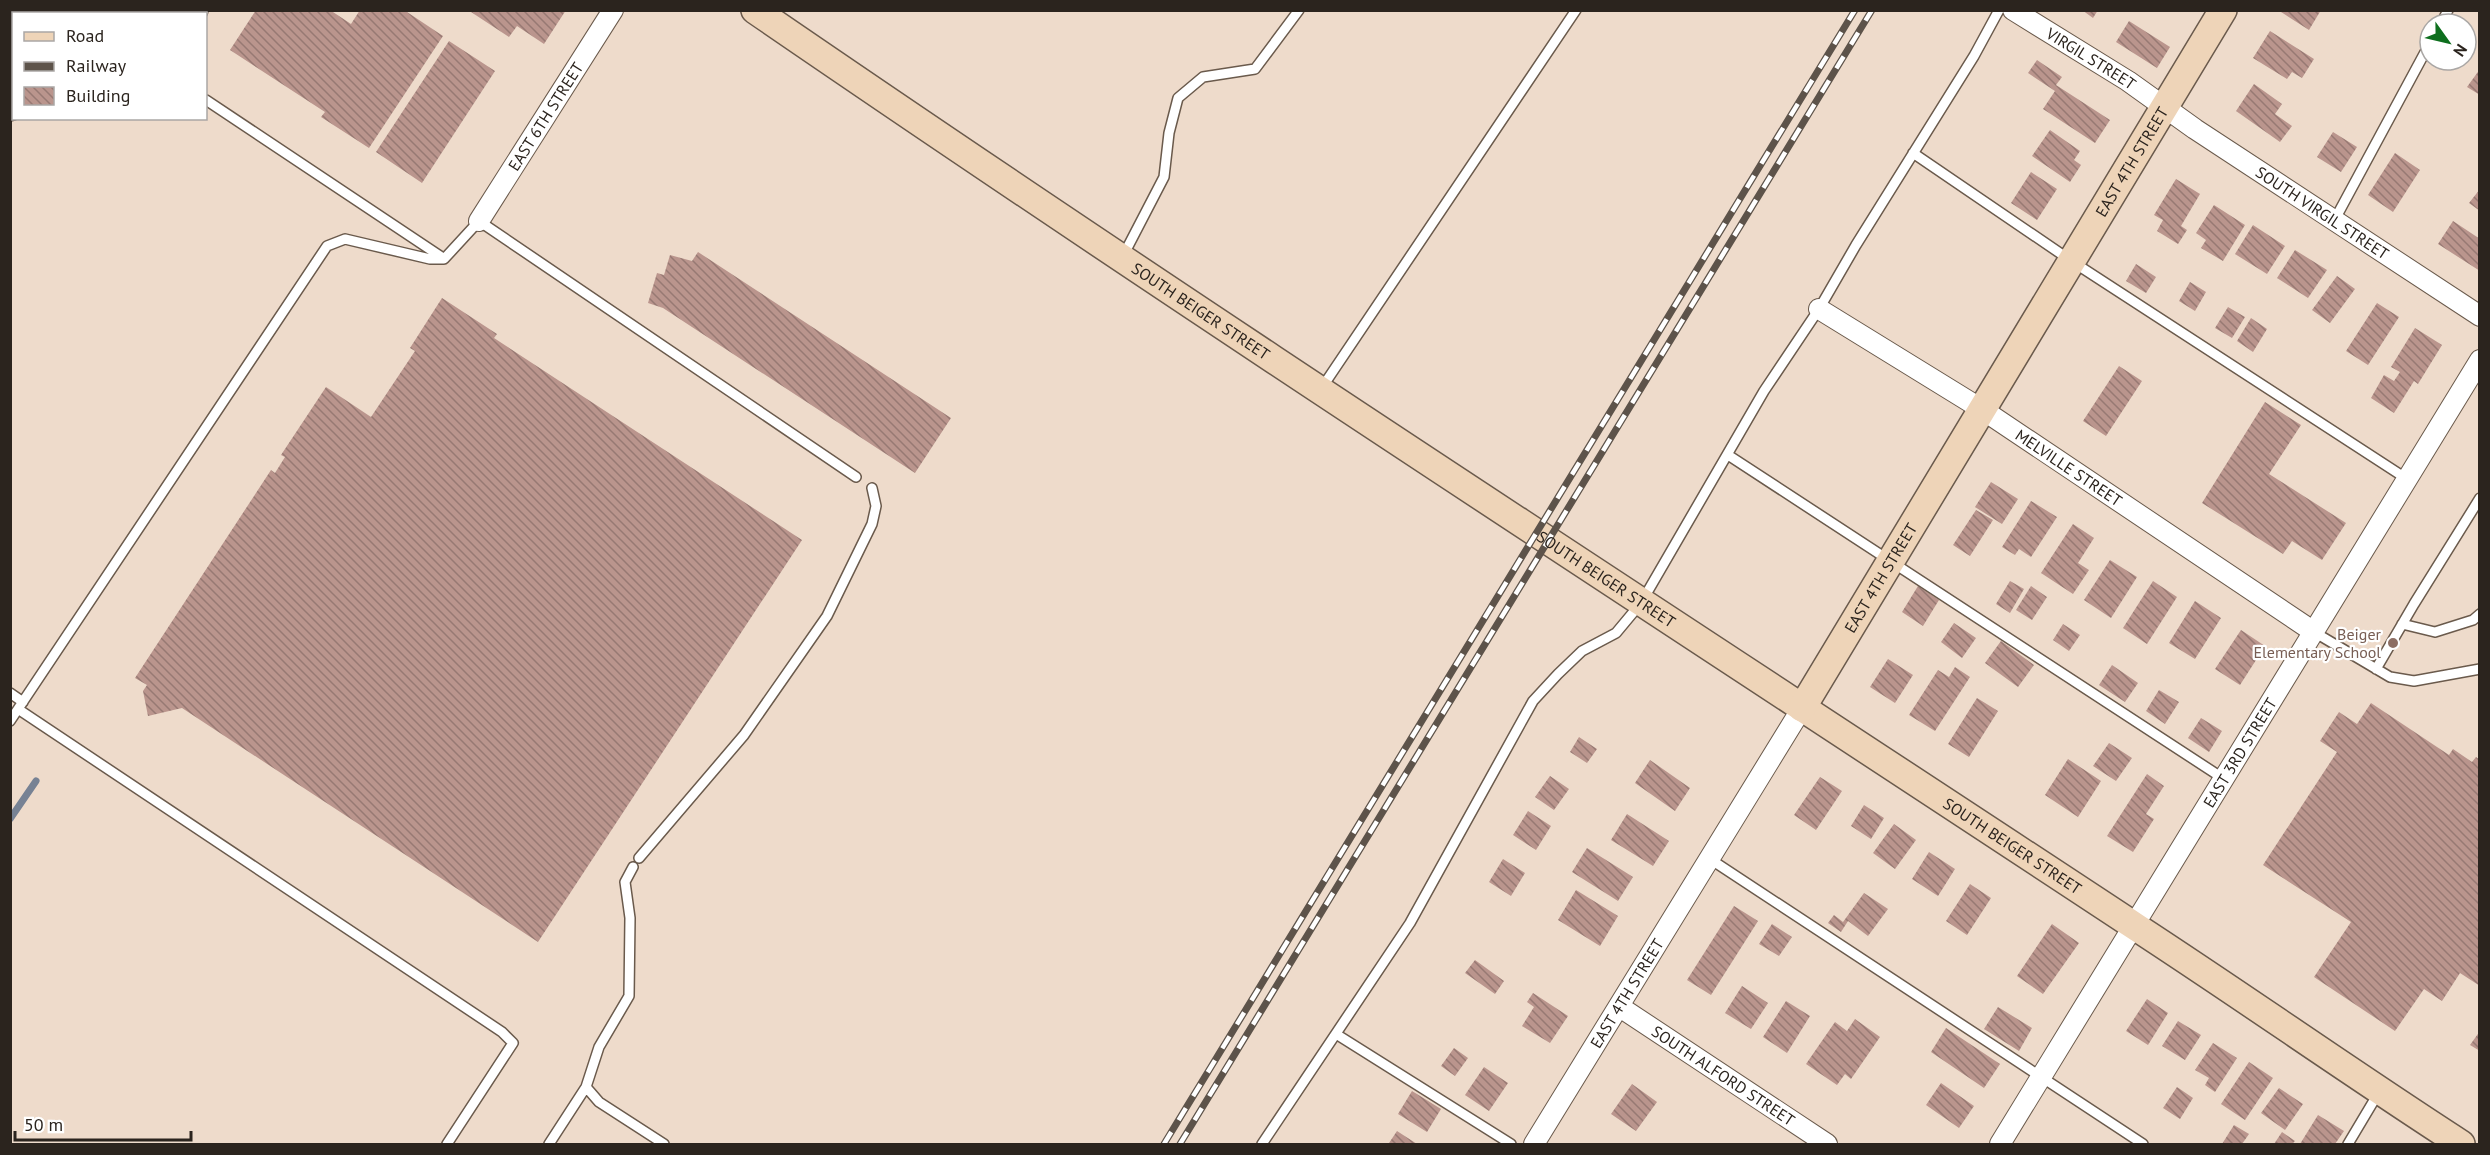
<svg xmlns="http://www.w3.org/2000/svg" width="2490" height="1155" viewBox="0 0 2490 1155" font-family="'PT Sans',sans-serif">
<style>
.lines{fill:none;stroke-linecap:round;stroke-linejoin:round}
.stream{stroke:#778294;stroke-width:7}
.building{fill:url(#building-back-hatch)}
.lane-casing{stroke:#6a5a4c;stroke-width:12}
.street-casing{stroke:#6a5a4c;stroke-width:22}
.secondary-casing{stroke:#6a5a4c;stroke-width:30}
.lane{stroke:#fff;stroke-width:9}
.street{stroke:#fff;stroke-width:20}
.secondary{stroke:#eed4b8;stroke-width:27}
.rail-casing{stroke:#5d534a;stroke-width:7}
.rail{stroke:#fff;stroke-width:4.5;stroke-dasharray:14;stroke-linecap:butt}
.education-dot{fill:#8d6e63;stroke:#fff;stroke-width:2}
.labels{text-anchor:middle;stroke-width:4.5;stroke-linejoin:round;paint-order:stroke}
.street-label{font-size:16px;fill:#2b241e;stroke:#fff}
.education-label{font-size:16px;fill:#785e54;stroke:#fff;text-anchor:end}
</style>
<defs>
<pattern id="building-back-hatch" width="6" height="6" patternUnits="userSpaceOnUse" patternTransform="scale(1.5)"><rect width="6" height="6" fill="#ba958d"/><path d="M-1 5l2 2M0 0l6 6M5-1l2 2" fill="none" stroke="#977973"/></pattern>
</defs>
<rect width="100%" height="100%" fill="#eedbcb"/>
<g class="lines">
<path class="stream" d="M10 819 36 781"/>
</g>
<path class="building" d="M256 10H330L351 24 360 10H404L443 36 369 148 321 117 325 112 230 50Z
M468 10H566L544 44 517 26 509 37Z
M2082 10H2098L2093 18Z
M2278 10H2321L2309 30Z
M2129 21 2170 47 2157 68 2116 42Z
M2270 31 2314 59 2302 78 2292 72 2287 79 2253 58Z
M449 41 495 71 422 183 376 152Z
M2037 60 2062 77 2056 85 2110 120 2095 143 2043 109 2055 91 2028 73Z
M2480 69V95L2467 87Z
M2254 84 2282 104 2275 114 2292 126 2280 142 2236 111Z
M2050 130 2080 151 2074 160 2081 165 2070 182 2032 156Z
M2333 132 2357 147 2341 172 2317 157Z
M2395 153 2420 170 2393 212 2368 195Z
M2031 172 2057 189 2037 220 2011 203Z
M2176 179 2200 194 2181 226 2187 230 2178 244 2157 231 2163 220 2154 215Z
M2480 189V211L2469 203Z
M2214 205 2245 225 2223 261 2201 248 2206 240 2196 233Z
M2453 221 2480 239V271L2438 244Z
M2253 225 2285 246 2267 274 2235 254Z
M2295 250 2327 270 2308 298 2277 278Z
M698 252 951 418 915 473 663 308 648 303 657 273 664 275 670 255 692 261Z
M2136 264 2156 277 2146 293 2126 281Z
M2337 276 2355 289 2330 323 2312 310Z
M2190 282 2206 292 2195 311 2179 301Z
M442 298 497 334 494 338 802 540 538 942 182 708 148 716 143 691 147 685 135 678 271 470 275 473 285 457 281 455 326 387 371 417 415 351 410 348Z
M2377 303 2399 317 2368 365 2346 351Z
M2228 307 2245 317 2232 338 2215 328Z
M2251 318 2267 329 2253 352 2237 341Z
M2415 328 2442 345 2418 384 2414 381 2394 413 2371 398 2384 375 2394 381 2400 372 2391 367Z
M2119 366 2142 381 2106 436 2083 421Z
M2265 402 2301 425 2269 474 2346 523 2322 560 2292 541 2283 554 2202 503Z
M1991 482 2018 499 2002 524 1975 507Z
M2031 501 2057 517 2031 557 2019 549 2015 555 2002 547Z
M1976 510 1993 520 1970 556 1953 545Z
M2073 524 2094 538 2078 563 2089 570 2073 594 2041 573Z
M2110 560 2137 577 2111 618 2084 600Z
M2010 581 2024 589 2010 613 1996 604Z
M2153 581 2177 597 2147 644 2123 628Z
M1918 586 1939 600 1923 626 1902 612Z
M2031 586 2047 597 2032 620 2016 610Z
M2195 601 2221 618 2195 659 2169 643Z
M1954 623 1976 638 1962 658 1941 642Z
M2063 624 2080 635 2069 651 2053 640Z
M2241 630 2265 646 2240 685 2215 669Z
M2001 641 2034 665 2018 687 1985 663Z
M1888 659 1913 675 1895 703 1870 687Z
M2112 665 2138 683 2125 702 2099 685Z
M1955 667 1970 677 1935 731 1909 715 1938 670 1949 677Z
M2159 690 2179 702 2165 724 2146 711Z
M1977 698 1998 711 1969 757 1948 744Z
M2371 703 2449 755 2453 749 2472 762 2476 757 2480 760V986L2460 973 2442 1001 2424 989 2395 1031 2314 977 2351 922 2263 865 2337 752 2320 741 2339 712 2357 724Z
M2201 718 2222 731 2209 752 2188 738Z
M1579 737 1597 749 1587 763 1570 752Z
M2109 743 2132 758 2116 781 2093 766Z
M2068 759 2101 781 2078 817 2045 795Z
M1650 760 1690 788 1675 811 1635 783Z
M2147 774 2164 786 2146 814 2154 819 2133 852 2107 836Z
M1550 776 1569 789 1554 810 1535 797Z
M1820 777 1842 791 1816 830 1794 815Z
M1864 805 1884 818 1871 839 1851 826Z
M1528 811 1551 826 1536 850 1513 835Z
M1627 814 1669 841 1653 866 1611 840Z
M1894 824 1916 840 1895 869 1873 853Z
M1587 848 1633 877 1618 901 1572 872Z
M1929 852 1955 869 1938 896 1912 879Z
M1503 859 1525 873 1511 896 1489 882Z
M1970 884 1991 898 1967 935 1946 921Z
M1576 890 1618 916 1600 946 1558 920Z
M1864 893 1888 909 1868 936 1848 921 1841 932 1828 923 1834 915 1843 922Z
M1734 906 1758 921 1711 995 1687 980Z
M1772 924 1792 937 1779 956 1759 944Z
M2052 924 2079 943 2043 994 2017 976Z
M1475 960 1504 981 1495 994 1465 973Z
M1742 986 1768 1003 1751 1029 1725 1013Z
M1533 993 1568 1016 1550 1043 1522 1026 1534 1007 1527 1002Z
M2147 999 2168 1013 2148 1045 2126 1031Z
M1786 1001 1810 1016 1787 1053 1763 1037Z
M1998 1007 2032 1028 2019 1051 1984 1029Z
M1855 1019 1880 1037 1851 1079 1845 1074 1837 1085 1806 1064 1835 1022 1847 1031Z
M2178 1021 2201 1035 2185 1060 2162 1046Z
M1946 1028 2000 1064 1984 1088 1931 1052Z
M2480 1031V1051L2470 1045Z
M2213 1043 2237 1058 2215 1092 2205 1085 2209 1078 2195 1070Z
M1454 1048 1468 1058 1455 1076 1441 1066Z
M2249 1062 2273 1078 2245 1120 2221 1104Z
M1484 1067 1508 1083 1489 1111 1465 1095Z
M1941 1083 1974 1106 1959 1128 1926 1105Z
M1632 1084 1657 1102 1636 1131 1611 1114Z
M2177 1087 2193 1098 2180 1119 2163 1108Z
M2279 1088 2303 1104 2285 1130 2261 1113Z
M1412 1091 1441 1109 1427 1132 1398 1114Z
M2318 1115 2344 1131 2335 1144H2300Z
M2234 1125 2249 1134 2242 1144H2222Z
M1397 1131 1417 1144H1391L1389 1143Z
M2282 1132 2295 1141 2292 1144H2274Z"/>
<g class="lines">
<defs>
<path id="lane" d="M2441 24 2448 10
M206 100 443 258
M10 116 14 115
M1913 153 2073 262 2407 479
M2334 221 2430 43
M1123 256 1164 177 1169 133 1178 98 1203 77 1255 69 1299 10
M1321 389 1576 10
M1728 455 2224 779
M2402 624 2435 632 2473 620 2480 614
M2314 632 2390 677 2414 681 2480 669
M2376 669 2414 604 2480 498
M10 693 23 702
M18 709 502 1032 513 1043 447 1144
M10 721 327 246 345 239 430 259H444L479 221 856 477
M639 858 744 735 827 616 872 524 876 506 872 488
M1710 859 2143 1144
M633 867 625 882 630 918 629 996 599 1047 586 1087 599 1102 664 1144
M1336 1034 1511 1144
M549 1144 586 1087
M1262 1144 1410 923 1533 701 1558 674 1582 651 1616 633 1641 603 1764 391 1819 309 1856 245 1974 56 1999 10
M2348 1144 2379 1092"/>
<g id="street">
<path id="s1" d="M2013 10 2128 81 2195 129 2480 316"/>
<path d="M196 14 198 10"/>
<path id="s2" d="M479 221 613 10"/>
<path id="s3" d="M1819 309 1983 410 2314 632"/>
<path id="s4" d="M1620 1007 1827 1144"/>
<path id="s5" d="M1534 1144 1802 708"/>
<path id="s6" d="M2000 1144 2480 360"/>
</g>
<g id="secondary">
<path id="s7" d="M755 10C1211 323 1675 623 2136 927 2245 998 2351 1073 2461 1144"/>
<path id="s8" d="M1802 708 2223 10"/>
</g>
</defs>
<use href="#lane" class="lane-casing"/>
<use href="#street" class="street-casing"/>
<use href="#secondary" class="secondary-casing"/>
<use href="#lane" class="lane"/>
<use href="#street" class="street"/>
<use href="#secondary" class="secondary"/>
<defs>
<path id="rail" d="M1164 1144 1855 10
M1180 1144 1872 10"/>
</defs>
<use href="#rail" class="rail-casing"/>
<use href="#rail" class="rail"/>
</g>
<circle class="education-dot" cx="2393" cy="643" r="6"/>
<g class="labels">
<g class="street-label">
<text dy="6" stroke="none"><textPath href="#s1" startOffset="92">VIRGIL STREET</textPath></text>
<text dy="6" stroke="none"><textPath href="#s2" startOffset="124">EAST 6TH STREET</textPath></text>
<text dy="6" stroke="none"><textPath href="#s8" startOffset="638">EAST 4TH STREET</textPath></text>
<text dy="6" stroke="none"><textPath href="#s1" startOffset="370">SOUTH VIRGIL STREET</textPath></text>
<text dy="6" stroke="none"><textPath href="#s7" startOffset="538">SOUTH BEIGER STREET</textPath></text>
<text dy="6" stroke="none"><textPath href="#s3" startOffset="296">MELVILLE STREET</textPath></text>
<text dy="6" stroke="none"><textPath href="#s8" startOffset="152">EAST 4TH STREET</textPath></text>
<text dy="6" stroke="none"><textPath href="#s7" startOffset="1024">SOUTH BEIGER STREET</textPath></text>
<text dy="6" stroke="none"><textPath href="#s6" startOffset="459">EAST 3RD STREET</textPath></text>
<text dy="6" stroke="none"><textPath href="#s7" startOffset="1510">SOUTH BEIGER STREET</textPath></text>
<text dy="6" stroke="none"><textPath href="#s5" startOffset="177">EAST 4TH STREET</textPath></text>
<text dy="6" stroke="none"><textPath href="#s4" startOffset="124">SOUTH ALFORD STREET</textPath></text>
</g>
<g class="education-label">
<text x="2381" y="640">Beiger<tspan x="2381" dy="18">Elementary School</tspan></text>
</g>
</g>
<rect width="2490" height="1155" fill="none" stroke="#2b241e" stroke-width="24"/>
<rect x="12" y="12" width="195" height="108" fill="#ffffff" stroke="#aaa7a5" stroke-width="1.5"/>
<rect x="24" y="32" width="30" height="9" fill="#eed4b8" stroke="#aaa7a5" stroke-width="1.5"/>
<text x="66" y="42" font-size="18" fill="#2b241e">Road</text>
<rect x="24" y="62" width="30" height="9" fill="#5d534a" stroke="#aaa7a5" stroke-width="1.5"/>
<text x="66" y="72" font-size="18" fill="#2b241e">Railway</text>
<rect x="24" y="87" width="30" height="18" fill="url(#building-back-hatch)" stroke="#aaa7a5" stroke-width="1.5"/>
<text x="66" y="102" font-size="18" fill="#2b241e">Building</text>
<g transform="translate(2448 42) rotate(124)"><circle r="28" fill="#ffffff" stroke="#aaa7a5" stroke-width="1.5"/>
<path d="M0-4.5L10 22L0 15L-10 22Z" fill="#0e6f1e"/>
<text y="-9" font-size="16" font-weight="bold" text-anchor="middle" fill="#2b241e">N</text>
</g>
<path d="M15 1131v9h176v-9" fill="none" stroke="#2b241e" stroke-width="3"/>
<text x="24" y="1131" font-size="18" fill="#2b241e" stroke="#ffffff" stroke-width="4.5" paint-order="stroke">50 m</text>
</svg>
